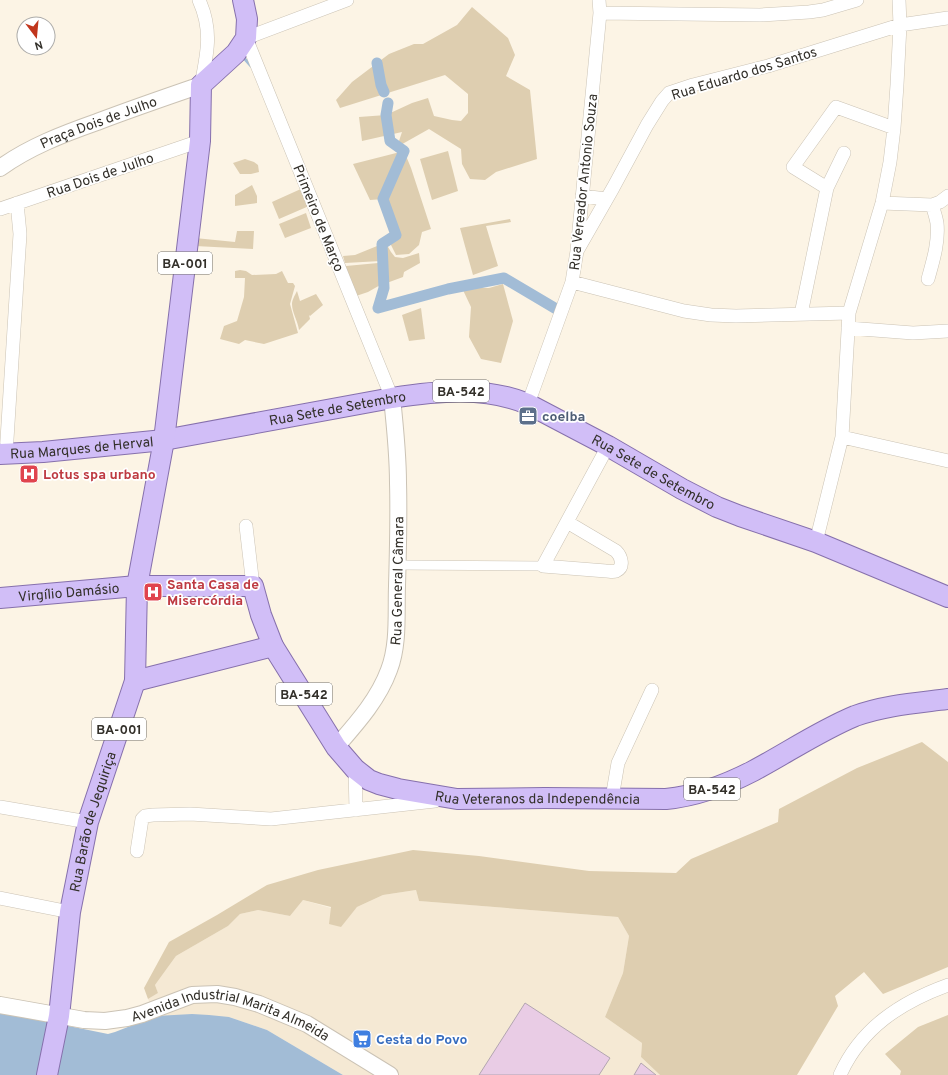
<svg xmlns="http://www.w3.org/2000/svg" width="948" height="1075" viewBox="0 0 948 1075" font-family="Overpass,sans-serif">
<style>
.built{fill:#f5e9d4}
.green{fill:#deceb0}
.water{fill:#a2bcd6}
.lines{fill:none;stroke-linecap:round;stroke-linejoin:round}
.stream{stroke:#a2bcd6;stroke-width:3}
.canal{stroke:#a2bcd6;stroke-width:11}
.building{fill:#e9cce5;stroke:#b2a5b0}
.pedestrian-casing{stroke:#cbc3b5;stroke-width:10}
.minor-casing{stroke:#cbc3b5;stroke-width:14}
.tertiary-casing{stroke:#cbc3b5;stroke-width:18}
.primary-casing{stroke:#8670ac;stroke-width:22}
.pedestrian{stroke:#fff;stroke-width:9}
.minor{stroke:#fff;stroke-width:13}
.tertiary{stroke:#fff;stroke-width:16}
.primary{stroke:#d1bef7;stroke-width:20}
.labels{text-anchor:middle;stroke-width:3.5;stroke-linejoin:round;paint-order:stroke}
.shield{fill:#fff;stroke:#706e6a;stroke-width:1}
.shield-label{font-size:13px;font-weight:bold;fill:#33302a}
.street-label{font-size:14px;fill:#33302a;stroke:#fff}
.service-label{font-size:14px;font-weight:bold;fill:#4e5e75;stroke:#fff;text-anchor:start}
.health-label{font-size:14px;font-weight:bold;fill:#be3a42;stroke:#fff;text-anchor:start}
.shop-label{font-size:14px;font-weight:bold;fill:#366cbe;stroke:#fff;text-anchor:start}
</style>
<rect width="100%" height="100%" fill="#fcf4e5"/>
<path class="built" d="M416 890 419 901 618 917 629 936 623 973 605 1017 642 1043 641 1057 660 1075H343L267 1030 229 1017 156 1016 148 999 158 993 155 985 176 956 228 926 240 914 258 910 290 916 303 900 331 908 340 927 357 907 383 895Z"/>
<path class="green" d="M472 7 508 38 515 55 506 76 530 90 537 159 496 172 485 180 470 179 462 164 461 149 429 129 397 147 402 132 362 141 359 117 386 115 412 103 428 98 434 116 452 120 461 121 468 113V94L445 75 340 108 336 100 352 82 389 54 414 44H423L457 25Z
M404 151 411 168 431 229 422 232 419 245 409 254 396 255 387 237 396 235 394 224 384 199 370 200 353 164Z
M448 151 458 191 432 200 420 159Z
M245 159 254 162 258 165 259 172 251 174H240L233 163Z
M252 185 257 196V203L235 206V195Z
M303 188 309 206 279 219 272 202Z
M306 213 311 228 285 238 279 224Z
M510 219 511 222 486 226 498 266 473 275 460 228Z
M237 231H254L253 249 195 246V238L235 242Z
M384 240 391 252 395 257 403 258 419 253 420 263 404 272 403 277 384 284 382 265 385 258V251L383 244Z
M382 244 384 254 381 261 345 263 343 256 355 255Z
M378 263 382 284 368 292 353 297 343 271 346 266Z
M240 270 246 271 252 275 276 274 282 271 288 283H293L295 286 290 304 298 333 264 344 245 340 239 344 220 339 224 326 237 321 244 297 245 278H235V271Z
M503 284 513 321 501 363 481 359 469 337 471 307 462 288H489Z
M297 291 300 301 316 294 323 305 310 316 309 315 310 319 299 330C298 321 292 313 292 304 292 300 295 295 297 291Z
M421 308 425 339 409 341 402 315Z
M922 742 948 762V967L883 994 864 972 835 996 838 1006 797 1075H660L641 1057 642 1043 605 1017 623 973 629 936 618 917 419 901 416 890 383 895 357 907 341 927 329 924 331 907 303 900 290 916 258 910 240 914 228 926 176 956 155 985 158 993 148 999 144 988 169 942 217 915 267 885 318 870 413 850 479 856 589 871 676 873 691 859 778 822 779 809 857 768Z
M948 1015V1075H900L901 1071 885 1054 918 1027Z"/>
<path class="water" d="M0 1012 108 1034 115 1032 156 1016 192 1014 209 1015 229 1017 267 1030 343 1075H0Z"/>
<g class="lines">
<path class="stream" d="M243 57 251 66"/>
<path class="canal" d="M377 63 381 85 384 92
M378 308 384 288 382 244 396 235 383 199 404 151 390 141 386 115 388 103
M378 308 448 289 504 278 558 310"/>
</g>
<path class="building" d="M525 1003 610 1058 599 1075H479Z
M641 1063 656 1075H634Z"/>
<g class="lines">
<defs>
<path id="pedestrian" d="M397 565 543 566"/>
<path id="minor" d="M199 0C213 31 207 54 201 85
M347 0 246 38 392 398
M600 13 760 15 809 12 823 10 857 0
M827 188 793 167 836 107 894 128
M582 196 606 199
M882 203 932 205 940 202 948 196
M0 209 200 141
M577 251 613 188 647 125 662 101 669 93 693 85 768 66 900 25 948 18
M928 279C933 261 939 242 937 223 936 217 934 211 932 205
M572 282 684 311 711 315 736 316 849 313
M801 314 827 188 844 153
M848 328 913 333 948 331
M528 404 572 282 577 251 600 13 599 0
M842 437 948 461
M6 455 20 234 17 203
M567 522 616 551C621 556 625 567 616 571 613 572 609 571 606 571L543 566 608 446
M246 526 253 586
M816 542 842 437 849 313 882 203 890 162 894 128 897 85 900 25 899 0
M355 769 356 810
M612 798 618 763 652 690
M0 807 88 822
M137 851 142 819 145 816 153 815 190 814 271 819 435 801
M0 898 70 912
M840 1075C861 1028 901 1002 948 985"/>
<g id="tertiary">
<path id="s1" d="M0 168C29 147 63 134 97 122 131 109 166 97 201 85"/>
<path id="s2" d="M336 747C356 724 378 700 389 670 399 644 396 614 397 586 398 551 399 517 398 483 398 454 395 426 392 398"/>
<path id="s3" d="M0 1005 84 1020 105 1021 127 1018 142 1014 192 995 217 994 235 997 259 1004 307 1024 390 1075"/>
</g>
<g id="primary">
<path id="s4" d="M0 454 43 452 164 440 392 398C438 391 484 386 528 404L608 446 682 489 717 507 740 516 816 542 948 597"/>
<path id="s5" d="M0 598 137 586H253L261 615 273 646"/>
<path id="s6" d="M135 681 273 646 336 747 355 769 369 780 379 784 398 789 457 799 545 798 666 799C696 796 726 785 753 771 787 753 819 731 855 716 885 705 917 703 948 699"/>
<path id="s7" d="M47 1075 59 1016 70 912 88 822 135 681 137 586 164 440 200 141 201 85 236 53 246 38 247 19 243 0"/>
</g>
</defs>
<use href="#pedestrian" class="pedestrian-casing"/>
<use href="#minor" class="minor-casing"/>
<use href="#tertiary" class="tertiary-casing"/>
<use href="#primary" class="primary-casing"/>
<use href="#pedestrian" class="pedestrian"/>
<use href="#minor" class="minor"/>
<use href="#tertiary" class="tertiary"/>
<use href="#primary" class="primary"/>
</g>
<defs>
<symbol id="office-square" viewBox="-11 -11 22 22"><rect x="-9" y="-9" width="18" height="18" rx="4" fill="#5c6f8a" stroke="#fff"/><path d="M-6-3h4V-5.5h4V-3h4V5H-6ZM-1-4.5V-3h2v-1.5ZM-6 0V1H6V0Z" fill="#fff"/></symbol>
<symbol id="hospital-square" viewBox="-11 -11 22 22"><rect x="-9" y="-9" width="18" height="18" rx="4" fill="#e0444e" stroke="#fff"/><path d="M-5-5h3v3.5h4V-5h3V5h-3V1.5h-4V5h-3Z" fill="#fff"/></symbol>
<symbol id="supermarket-square" viewBox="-11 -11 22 22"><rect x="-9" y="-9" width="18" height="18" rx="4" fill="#3f7fe0" stroke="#fff"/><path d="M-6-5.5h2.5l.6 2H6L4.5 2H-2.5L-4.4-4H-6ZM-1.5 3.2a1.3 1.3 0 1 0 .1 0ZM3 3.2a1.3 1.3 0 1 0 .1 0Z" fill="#fff"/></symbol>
</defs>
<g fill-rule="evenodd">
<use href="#office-square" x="517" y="405" width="22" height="22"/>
<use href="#hospital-square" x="18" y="463" width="22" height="22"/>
<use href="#hospital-square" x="142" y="581" width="22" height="22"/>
<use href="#supermarket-square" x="351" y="1028" width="22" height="22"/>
</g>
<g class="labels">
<g class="shield">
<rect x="158" y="252" width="54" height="22" rx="3"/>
<rect x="433" y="380" width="56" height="22" rx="3"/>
<rect x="276" y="683" width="56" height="22" rx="3"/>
<rect x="92" y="718" width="54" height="22" rx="3"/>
<rect x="684" y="778" width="56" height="22" rx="3"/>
</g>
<g class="shield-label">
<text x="185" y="268">BA-001</text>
<text x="461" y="396">BA-542</text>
<text x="304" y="699">BA-542</text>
<text x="119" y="734">BA-001</text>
<text x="712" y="794">BA-542</text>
</g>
<g class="street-label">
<text transform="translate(744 73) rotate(-17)" y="5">Rua Eduardo dos Santos</text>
<text dy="5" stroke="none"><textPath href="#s1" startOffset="109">Praça Dois de Julho</textPath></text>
<text transform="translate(100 175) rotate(-19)" y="5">Rua Dois de Julho</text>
<text transform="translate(583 182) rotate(-84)" y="5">Rua Vereador Antonio Souza</text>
<text transform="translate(319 218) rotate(68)" y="5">Primeiro de Março</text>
<text dy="5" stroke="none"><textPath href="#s4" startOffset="341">Rua Sete de Setembro</textPath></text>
<text dy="5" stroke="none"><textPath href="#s4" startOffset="82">Rua Marques de Herval</textPath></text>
<text dy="5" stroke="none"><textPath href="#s4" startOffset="677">Rua Sete de Setembro</textPath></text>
<text dy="5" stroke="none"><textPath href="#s2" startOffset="184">Rua General Câmara</textPath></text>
<text dy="5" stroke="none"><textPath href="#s5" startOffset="69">Virgílio Damásio</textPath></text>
<text dy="5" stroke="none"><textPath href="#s6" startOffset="479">Rua Veteranos da Independência</textPath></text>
<text dy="5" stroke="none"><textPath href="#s7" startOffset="258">Rua Barão de Jequiriça</textPath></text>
<text dy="5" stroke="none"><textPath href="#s3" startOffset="238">Avenida Industrial Marita Almeida</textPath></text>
</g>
<g class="service-label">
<text x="542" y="421">coelba</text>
</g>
<g class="health-label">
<text x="43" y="479">Lotus spa urbano</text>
<text x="167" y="589">Santa Casa de<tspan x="167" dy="16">Misercórdia</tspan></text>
</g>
<g class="shop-label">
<text x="376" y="1044">Cesta do Povo</text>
</g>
</g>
<g transform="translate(36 36) rotate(164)"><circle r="19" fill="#ffffff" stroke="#adacaa"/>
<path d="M0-3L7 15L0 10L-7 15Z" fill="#c1361c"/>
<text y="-6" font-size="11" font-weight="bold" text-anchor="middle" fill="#33302a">N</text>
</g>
</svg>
